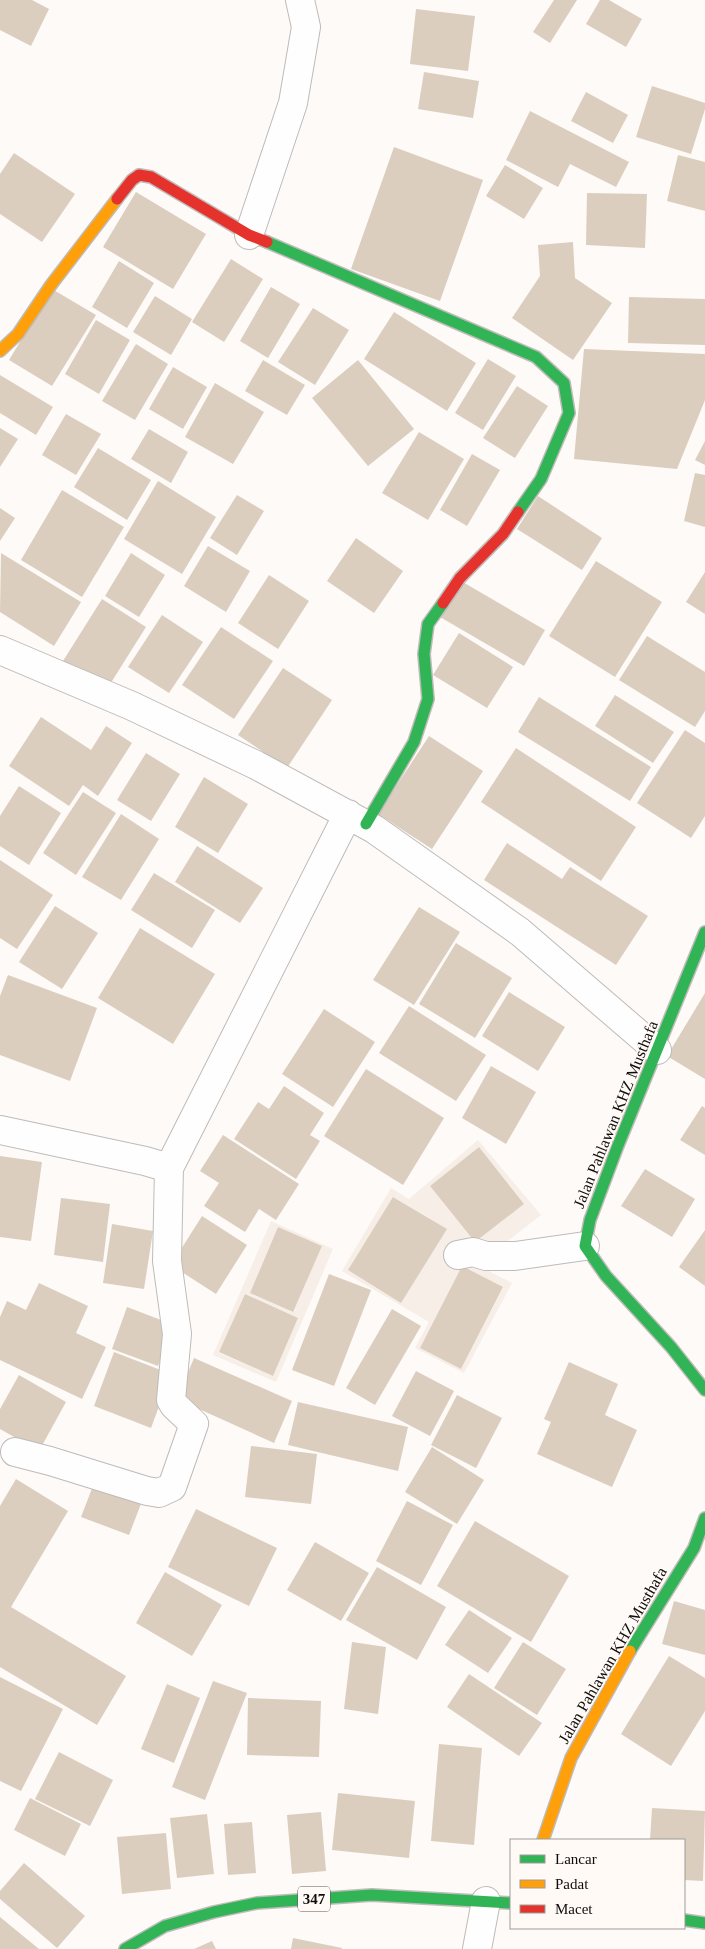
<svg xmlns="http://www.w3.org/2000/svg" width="705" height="1949" viewBox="0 0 705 1949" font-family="'Times New Roman',serif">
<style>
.built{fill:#f6eee7;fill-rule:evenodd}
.building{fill:#dccebe}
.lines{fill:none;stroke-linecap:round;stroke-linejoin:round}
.street-casing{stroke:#bebbb9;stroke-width:30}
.fast-casing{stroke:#bebbb9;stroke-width:14}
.slow-casing{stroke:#bebbb9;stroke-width:14}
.jam-casing{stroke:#bebbb9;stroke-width:14}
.street{stroke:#fffefe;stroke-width:28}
.fast{stroke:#30b455;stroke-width:11}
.slow{stroke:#ff9f0a;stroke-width:11}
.jam{stroke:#e5322d;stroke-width:11}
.labels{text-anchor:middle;stroke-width:4;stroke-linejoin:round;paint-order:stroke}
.shield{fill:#fffaf6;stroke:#575452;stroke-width:1}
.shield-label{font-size:15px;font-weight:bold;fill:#0f0d0b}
.street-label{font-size:16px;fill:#0f0d0b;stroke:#fffaf6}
</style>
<rect width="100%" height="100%" fill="#fdfaf8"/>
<path class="built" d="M478 1140 541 1215 477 1265 512 1283 464 1373 415 1348 429 1322 342 1271 391 1188 409 1199ZM479 1147 524 1204 475 1242 430 1186ZM394 1197 447 1229 348 1270ZM462 1267 503 1288 461 1369 420 1348Z
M271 1221 333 1249 276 1382 213 1355ZM278 1227 322 1246 292 1312 250 1293ZM245 1294 298 1318 273 1376 219 1353Z"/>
<path class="building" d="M0 0H32L49 9 31 46 0 30Z
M554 0H577L550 43 533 32Z
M600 0H609L642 19 626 47 586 24Z
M416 9 475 16 468 71 410 64Z
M424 72 479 81 473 118 418 109Z
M652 86 705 103V109L691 154 636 137Z
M586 92 628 115 613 143 571 121Z
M530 111 629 162 616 187 570 164 558 187 506 160Z
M394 147 483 180 440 301 351 269Z
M14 153 75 194 42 242 0 214V174Z
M678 155 705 162V211L667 201Z
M505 165 543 188 524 219 486 196Z
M136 192 206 234 173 289 103 247Z
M587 193 647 194 645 248 586 245Z
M573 242 575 278 612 303 573 360 512 318 540 276 538 245Z
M231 259 263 279 224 342 192 322Z
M119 261 154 283 127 328 92 307Z
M271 287 300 304 268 358 240 341Z
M52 289 96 315 52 386 9 360Z
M155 296 192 319 171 355 133 332Z
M629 297 705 299V345L628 343Z
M313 308 349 330 315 385 278 362Z
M394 312 476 363 447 411 364 359Z
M96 320 130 340 99 394 65 374Z
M136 344 168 364 135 420 102 401Z
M584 349 705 354V400L677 469 574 459Z
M488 359 516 376 483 430 455 413Z
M263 360 305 385 287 415 245 391Z
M358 360 414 429 368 466 312 398Z
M173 367 207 387 183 429 149 409Z
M0 375 53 407 36 435 0 413Z
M215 383 264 412 233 464 185 437Z
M517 386 548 406 515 458 483 438Z
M66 414 101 434 76 475 42 455Z
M0 428 18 439 0 467Z
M149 429 188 452 171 483 131 459Z
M419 432 464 459 428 520 382 493Z
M705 441V465L695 460Z
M98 448 151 480 127 520 74 487Z
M472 454 500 470 467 526 440 510Z
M695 473 705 475V527L684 521Z
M158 481 216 517 182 574 124 539Z
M62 490 124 527 82 597 21 560Z
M237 495 264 511 237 555 210 538Z
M538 496 602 538 582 570 517 529Z
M0 508 15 518 0 541Z
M356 538 403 571 374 613 327 581Z
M208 546 250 571 226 612 184 586Z
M1 553 81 602 54 646 0 612Z
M131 553 165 575 139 617 105 596Z
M596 561 662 602 615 677 549 636Z
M705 572V614L686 602Z
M269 575 309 601 278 649 238 623Z
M461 581 545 630 524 666 440 617Z
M102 599 146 627 107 689 63 661Z
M162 615 203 642 169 693 128 667Z
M221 627 273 661 234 719 182 685Z
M459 633 513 667 487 708 433 675Z
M647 636 705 672V711L695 727 619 680Z
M283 668 332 700 287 768 238 735Z
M615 695 674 732 653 763 595 726Z
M539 697 651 767 630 801 518 732Z
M41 717 91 750 106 726 132 743 98 796 83 785 69 806 9 766Z
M685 730 705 743V816L691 838 637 803Z
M429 736 483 771 432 849 378 814Z
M516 748 636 827 601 881 481 802Z
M146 753 180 774 151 821 117 800Z
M204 777 248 804 218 853 175 827Z
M19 786 61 813 29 865 0 846V816Z
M83 792 116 813 76 875 43 853Z
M121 814 159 839 121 900 82 877Z
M507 843 562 879 570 867 648 916 616 965 484 880Z
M197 846 263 888 240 923 175 882Z
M0 860 53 895 17 949 0 938Z
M154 873 215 910 192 948 131 910Z
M55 906 98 933 62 989 19 962Z
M419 907 460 932 414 1005 373 980Z
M140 928 215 974 173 1044 98 998Z
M456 943 512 978 475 1038 419 1004Z
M8 975 97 1008 70 1081 0 1055V996Z
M509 992 565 1027 538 1071 482 1036Z
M705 993V1079L667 1056Z
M409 1006 486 1055 456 1101 379 1053Z
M324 1009 375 1042 333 1107 282 1074Z
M491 1066 536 1092 506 1144 462 1118Z
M366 1069 444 1118 403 1185 324 1136Z
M284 1086 324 1113 310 1135 320 1141 296 1179 234 1139 258 1102 269 1109Z
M702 1106 705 1108V1155L680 1140Z
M223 1135 299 1184 276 1220 259 1209 245 1232 204 1206 219 1183 200 1171Z
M479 1147 524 1204 475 1242 430 1186Z
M0 1156 42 1162 31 1241 0 1237Z
M645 1169 695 1199 672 1237 621 1206Z
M393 1197 447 1229 401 1303 348 1270Z
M61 1198 110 1204 103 1262 54 1255Z
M202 1216 247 1245 216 1294 171 1265Z
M112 1224 153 1231 144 1289 103 1283Z
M278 1227 322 1246 293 1312 250 1293Z
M705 1230V1286L679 1267Z
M462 1266 503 1287 461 1369 420 1348Z
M329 1274 371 1290 334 1386 292 1370Z
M39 1283 88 1306 76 1333 106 1347 82 1399 0 1360V1317L7 1301 26 1310Z
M245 1294 298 1318 273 1376 219 1352Z
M127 1307 174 1325 158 1366 112 1349Z
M392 1309 421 1326 375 1405 346 1388Z
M114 1352 171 1374 151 1428 94 1406Z
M194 1358 292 1401 274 1443 177 1399Z
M569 1362 618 1384 605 1415 637 1430 612 1487 537 1454 551 1422 544 1419Z
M416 1371 454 1391 430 1436 392 1416Z
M19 1375 66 1402 39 1451 0 1429V1409Z
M457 1395 502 1418 476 1468 431 1445Z
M298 1402 408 1427 398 1471 288 1445Z
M251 1446 317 1454 311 1504 245 1497Z
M432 1447 484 1480 457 1524 405 1492Z
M96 1478 144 1496 129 1535 81 1517Z
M16 1479 68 1511 11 1607 126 1676 97 1725 0 1667V1506Z
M407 1501 453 1525 421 1585 376 1561Z
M196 1509 277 1548 249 1606 168 1567Z
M475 1521 569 1576 531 1642 437 1586Z
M315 1542 369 1573 341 1621 287 1590Z
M377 1567 446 1607 417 1660 346 1620Z
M165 1572 222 1605 192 1656 136 1623Z
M674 1601 705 1610V1655L662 1644Z
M469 1610 512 1638 488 1673 445 1645Z
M352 1642 386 1647 378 1714 344 1709Z
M523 1642 566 1669 537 1715 494 1688Z
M669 1656 705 1678V1711L671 1766 621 1734Z
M469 1674 542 1723 519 1756 447 1707Z
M0 1677 63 1709 21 1791 0 1781Z
M213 1681 247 1693 205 1800 172 1787Z
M167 1684 200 1698 174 1763 141 1749Z
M248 1698 321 1701 319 1757 247 1755Z
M439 1744 482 1748 474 1845 431 1841Z
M59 1752 113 1780 90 1826 35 1799Z
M338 1793 415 1801 409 1858 332 1850Z
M30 1798 81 1824 65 1856 14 1830Z
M652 1808 705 1811 703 1881 684 1880V1840H650Z
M321 1812 326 1871 292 1874 287 1815Z
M207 1814 214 1874 177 1878 170 1818Z
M252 1822 256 1873 228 1875 224 1824Z
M166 1833 171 1889 122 1894 117 1837Z
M24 1863 85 1916 57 1948 0 1899V1891Z
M0 1917 39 1949H0Z
M293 1938 342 1948V1949H291Z
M212 1941 216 1949H194Z"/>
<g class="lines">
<defs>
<path id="street" d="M249 235 293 103 306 27 300 0
M0 650 132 706 256 765 374 829 520 932 657 1050
M0 1130 145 1161 169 1168 348 814
M458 1255 473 1252 486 1256H515L585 1246
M15 1452 50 1461 147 1491 159 1493 172 1487 194 1424 174 1405 171 1400 177 1334 167 1261 169 1168
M477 1949 486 1901"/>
<path id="fast" d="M267 242 536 357 564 383 569 413 541 479 518 512
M366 824 414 742 428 699 424 654 428 624 443 603
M705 932 617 1148 590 1220 585 1246 606 1276 671 1347 705 1390
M630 1651 694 1548 705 1518
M684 1920 705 1923
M125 1949 165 1926 214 1912 257 1903 372 1895 511 1903"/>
<path id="slow" d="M0 351 18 334 51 285 117 199
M543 1840 571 1758 630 1651"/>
<path id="jam" d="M117 199 132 180 139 175 151 177 249 235 267 242
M443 603 460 578 503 534 518 512"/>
</defs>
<use href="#street" class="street-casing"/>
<use href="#fast" class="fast-casing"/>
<use href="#slow" class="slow-casing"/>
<use href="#jam" class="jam-casing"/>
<use href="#street" class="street"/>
<use href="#fast" class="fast"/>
<use href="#slow" class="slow"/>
<use href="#jam" class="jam"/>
</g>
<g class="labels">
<rect class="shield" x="298" y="1886.5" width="32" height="25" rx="4"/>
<g class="shield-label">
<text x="314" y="1904">347</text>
</g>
<g class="street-label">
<text transform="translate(615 1114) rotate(-68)" y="6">Jalan Pahlawan KHZ Musthafa</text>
<text transform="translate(612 1655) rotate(-60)" y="6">Jalan Pahlawan KHZ Musthafa</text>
</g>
</g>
<rect x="510" y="1839" width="175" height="90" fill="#fffaf6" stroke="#9f9b98"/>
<rect x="520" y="1855" width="25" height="8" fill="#30b455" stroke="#9f9b98"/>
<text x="555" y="1864" font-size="15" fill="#0f0d0b">Lancar</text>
<rect x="520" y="1880" width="25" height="8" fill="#ff9f0a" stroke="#9f9b98"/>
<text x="555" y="1889" font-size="15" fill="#0f0d0b">Padat</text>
<rect x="520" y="1905" width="25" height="8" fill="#e5322d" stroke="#9f9b98"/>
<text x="555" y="1914" font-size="15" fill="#0f0d0b">Macet</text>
</svg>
